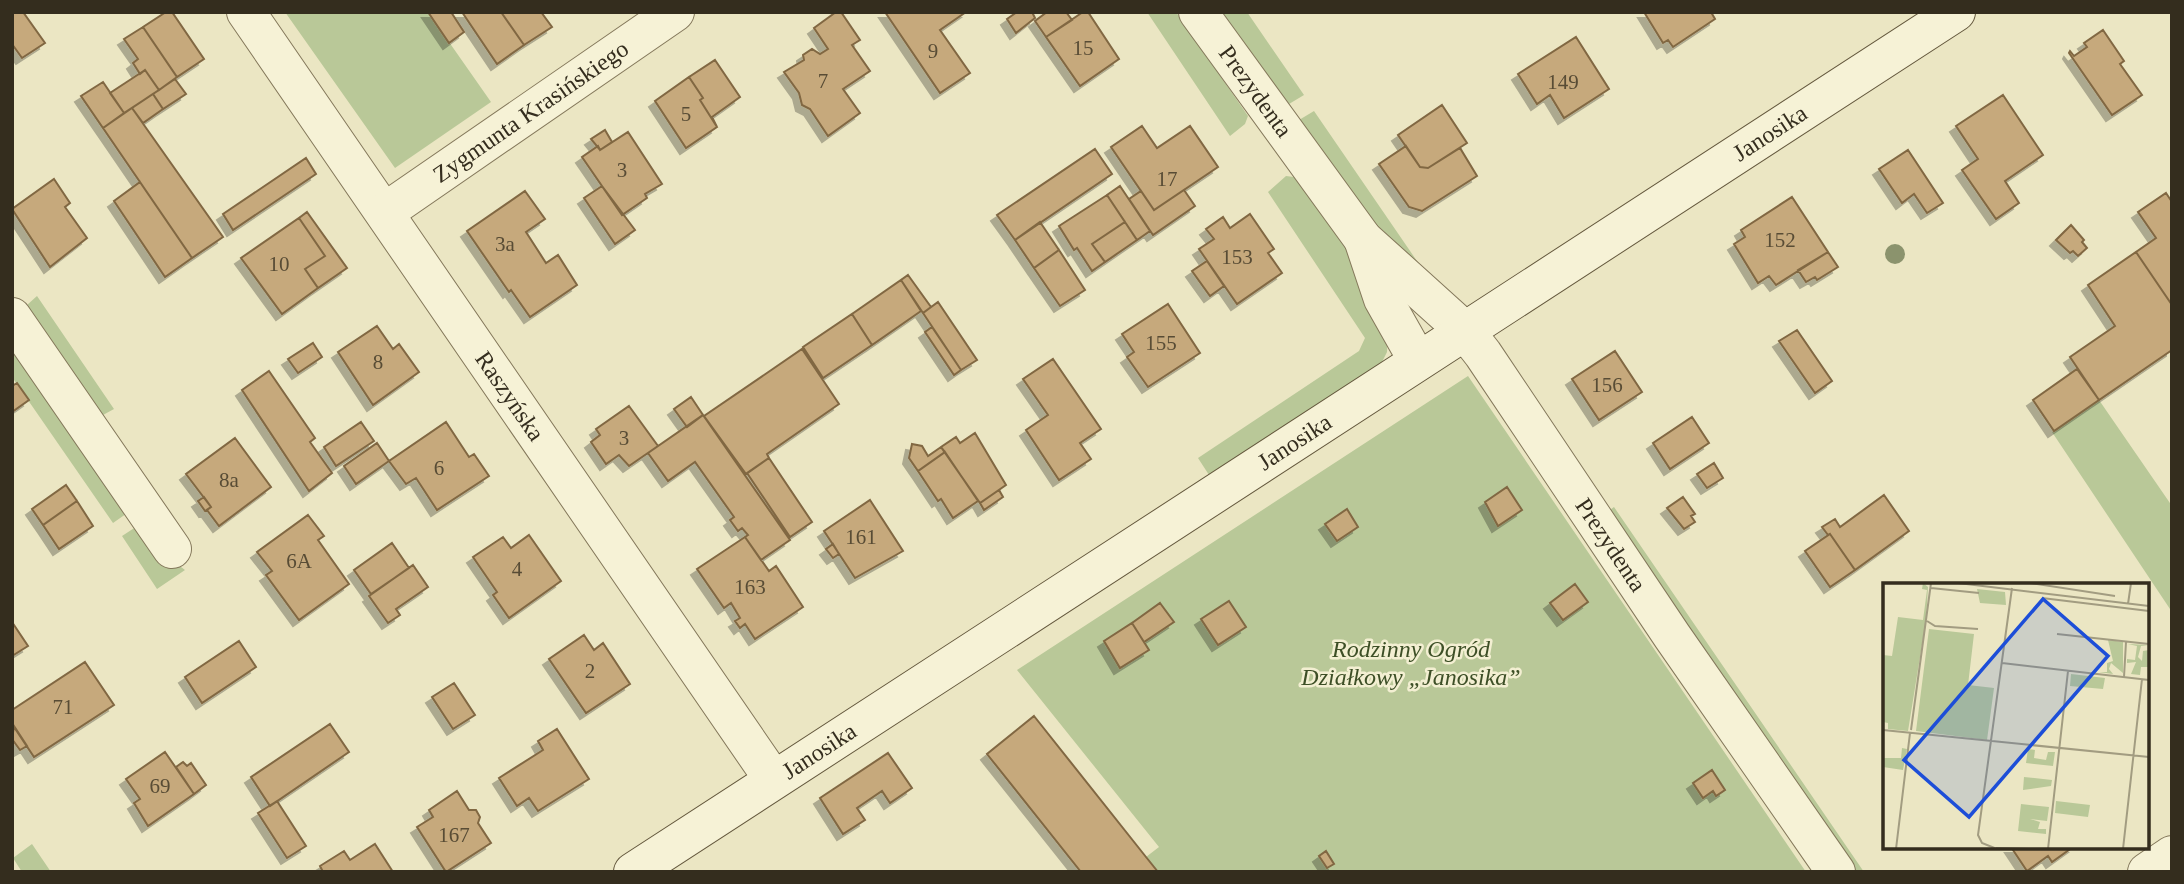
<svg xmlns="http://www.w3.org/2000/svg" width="2184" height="884" viewBox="0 0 2184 884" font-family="'Times New Roman',serif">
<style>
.green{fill:#b9c898}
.building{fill:#c6a97b;stroke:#816743;stroke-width:2;filter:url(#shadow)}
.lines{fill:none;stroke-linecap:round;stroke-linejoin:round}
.street-casing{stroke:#84785b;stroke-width:40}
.secondary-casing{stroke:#65593e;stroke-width:40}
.street{stroke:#f6f2d6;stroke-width:38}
.secondary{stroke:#f6f2d6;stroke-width:38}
.tree{fill:#8b936d}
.labels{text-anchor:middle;stroke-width:5;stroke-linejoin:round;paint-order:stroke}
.number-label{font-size:21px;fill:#584c35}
.street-label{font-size:24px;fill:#342d1e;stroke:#f3efd2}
.park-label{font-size:24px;font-style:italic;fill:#3d4f26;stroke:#f3efd2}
.inset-road{fill:none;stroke:#a29c81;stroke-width:2}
.view{fill:#1d4ed8;fill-opacity:0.15;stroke:#1d4ed8;stroke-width:3.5}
.inset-edge{fill:none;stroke:#342d1e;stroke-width:3.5}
</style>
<defs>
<filter id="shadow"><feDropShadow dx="-6" dy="6" stdDeviation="0" flood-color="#0004"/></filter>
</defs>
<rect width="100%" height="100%" fill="#ebe6c3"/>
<path class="green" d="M285 12H428L491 102 395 168Z
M1147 12H1176L1248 116 1245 124 1230 136Z
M1217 12H1247L1304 95 1289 104Z
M1314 111 1430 280 1403 261 1299 120Z
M1286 176 1294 177 1352 253 1388 331 1387 352 1382 362 1372 372 1209 475 1198 458 1359 351 1365 338 1268 192Z
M37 296 114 409 103 415 95 413 25 313 27 305Z
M12 337 133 509 113 523 12 377Z
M1468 376 1806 872H1158L1146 857 1159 847 1017 670Z
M2099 400 2172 506V612L2052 432Z
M1614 507 1864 872H1854L1607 512Z
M142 523 170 568 181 567 185 570 157 589 122 536Z
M32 844 51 872H22L13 858Z"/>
<path class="building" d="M12 12H23L45 43 22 58 12 44Z
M166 12H172L204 59 177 77 143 27Z
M428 12H451L464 32 449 43Z
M462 12H501L524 45 497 64Z
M501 12H541L552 27 524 45Z
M836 12H841L860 40 852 45 870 71 843 89 860 113 828 136 810 109 802 105 799 93 784 72 804 60 803 55 812 49 820 54 828 49 814 28Z
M885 12H966L940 30 970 73 940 93Z
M1017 12H1032L1035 18 1016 33 1007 19Z
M1047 12H1066L1072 20 1046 37 1035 21Z
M1083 12H1088L1119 59 1080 86 1046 37Z
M1644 12H1711L1715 19 1673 47 1668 40 1663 43Z
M143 27 177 77 159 90 145 70 140 74 133 63 138 59 124 39Z
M2103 30 2124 61 2120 64 2142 95 2112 115 2069 53 2070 51 2074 56 2087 47 2084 43Z
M1576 37 1609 89 1564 118 1550 95 1537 104 1518 74Z
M715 60 740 97 712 117 717 127 700 100 703 98 689 77Z
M145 70 159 90 124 113 110 93Z
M689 77 703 98 700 100 717 127 686 148 655 101Z
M175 79 186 94 163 109 153 94Z
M103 82 124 113 103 128 81 96Z
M153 94 163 109 143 123 132 108Z
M2003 95 2043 155 2005 181 2019 203 1996 219 1962 170 1978 159 1956 126Z
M1442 105 1467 143 1428 168 1420 167 1398 135Z
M132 108 223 237 192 258 103 128Z
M1142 126 1157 148 1190 126 1218 167 1154 210 1111 147Z
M605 130 612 142 600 150 591 139Z
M628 132 662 184 645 194 647 198 622 215 582 157 598 146 600 150Z
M1406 146 1420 167 1428 168 1460 148 1477 176 1422 211 1409 207 1379 164Z
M1095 149 1112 174 1015 240 997 215Z
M1908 150 1943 203 1927 213 1914 194 1902 203 1879 169Z
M306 158 316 174 233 230 223 214Z
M54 179 70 203 65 207 87 238 50 267 12 209Z
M140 182 192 258 165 277 114 201Z
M602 186 635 230 615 244 584 198Z
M1120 186 1150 231 1137 240 1107 195Z
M1184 190 1195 206 1153 235 1129 199 1141 191 1154 210Z
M525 191 545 219 526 232 546 263 558 255 577 285 530 317 511 290 509 292 467 231Z
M2166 193 2172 202V305L2136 252 2156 238 2138 212Z
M1107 195 1125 222 1092 244 1105 262 1092 271 1077 248 1074 250 1059 226Z
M1792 197 1828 252 1776 285 1769 276 1758 283 1734 244 1745 237 1741 230Z
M307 212 347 268 318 288 305 269 325 256 299 218Z
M1250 214 1274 249 1268 253 1282 273 1237 304 1199 249 1214 239 1206 229 1223 217 1230 228Z
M299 218 325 256 305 269 318 288 282 314 241 258Z
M1040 222 1059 250 1034 268 1015 240Z
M1125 222 1137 240 1105 262 1092 244Z
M2071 225 2084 240 2082 242 2087 248 2078 256 2073 251 2070 253 2056 240Z
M1059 250 1085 290 1060 306 1034 268Z
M1828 252 1838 267 1817 280 1815 277 1806 282 1798 270Z
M2136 252 2172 305V350L2099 400 2070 357 2115 326 2088 285Z
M1207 261 1224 286 1210 296 1192 271Z
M908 275 931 307 923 313 901 280Z
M901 280 921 311 872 345 852 314Z
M938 302 977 360 961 370 923 313Z
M1168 304 1200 353 1148 387 1127 357 1134 352 1122 334Z
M852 314 872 345 823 378 803 347Z
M377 326 393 349 399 344 419 372 373 405 338 352Z
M932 327 961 370 954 375 925 332Z
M1797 330 1832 381 1815 393 1779 341Z
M313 343 322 357 298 373 288 359Z
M802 349 839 404 767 454 769 458 746 474 704 416Z
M1615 351 1642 392 1599 420 1572 379Z
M1053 359 1101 429 1080 443 1091 459 1059 480 1026 430 1048 415 1023 379Z
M2077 369 2099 400 2054 431 2033 400Z
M269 371 315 438 310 442 332 473 309 491 242 390Z
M17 383 29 400 12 412V386Z
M691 397 703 415 687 427 674 409Z
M629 406 658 446 629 466 619 455 606 464 591 442 600 435 596 429Z
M703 415 790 540 761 560 745 537 748 535 742 528 738 531 730 520 734 517 695 462 668 481 648 453Z
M1692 417 1709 443 1670 469 1653 443Z
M361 422 374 441 336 466 324 447Z
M446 422 469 457 474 454 489 476 437 510 416 478 406 484 389 461Z
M975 433 1006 485 980 503 941 447 956 437 960 443Z
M235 438 271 487 219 526 207 510 211 507 186 474Z
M377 443 389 461 356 484 344 466Z
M912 444 922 446 928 456 941 447 945 452 918 471 909 458Z
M945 452 978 501 953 518 941 499 938 501 918 471Z
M769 458 812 522 790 537 747 473Z
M1714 463 1723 478 1707 488 1697 474Z
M66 485 77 501 43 525 32 509Z
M1507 487 1522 510 1498 526 1485 502Z
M999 490 1003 497 984 510 980 503Z
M1884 495 1909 531 1855 570 1830 534 1828 535 1822 527 1835 519 1840 527Z
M204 497 211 507 205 511 198 501Z
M1683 497 1695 514 1691 516 1695 522 1684 529 1667 508Z
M870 500 903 551 855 578 824 531Z
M77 501 93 526 59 549 43 525Z
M1347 509 1358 527 1337 541 1325 524Z
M308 515 324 536 318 540 349 584 299 620 266 575 272 571 257 552Z
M1830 534 1855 570 1830 587 1805 551Z
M529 535 561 581 509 618 493 595 497 592 473 557 503 537 511 548Z
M745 537 769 571 776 566 803 607 755 639 745 624 740 628 735 621 740 618 731 603 724 608 697 569Z
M392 543 409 568 371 594 354 570Z
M833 544 839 554 833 558 826 549Z
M413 565 428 587 396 609 400 615 388 623 369 596Z
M1575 584 1588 602 1563 620 1550 603Z
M1229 601 1246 627 1218 645 1201 619Z
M1160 603 1174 622 1144 642 1132 623Z
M12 622 28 646 12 656Z
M1132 623 1149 650 1120 668 1104 641Z
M584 635 594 650 603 643 630 684 586 713 549 659Z
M239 641 256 667 202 703 185 677Z
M85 662 114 705 34 757 12 724V710Z
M454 683 475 715 453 729 432 697Z
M1034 716 1146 857 1158 872H1081L987 754Z
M330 724 349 752 270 806 251 777Z
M14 726 27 746 20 750 12 739Z
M557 729 589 779 538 811 529 798 517 806 499 778 543 750 538 741Z
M165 752 194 794 148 826 134 803 140 799 126 779Z
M888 753 912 788 890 803 882 791 857 808 865 820 843 834 820 798Z
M183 762 187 766 191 763 206 785 194 794 176 767Z
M1712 770 1725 790 1716 796 1713 791 1703 798 1693 783Z
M457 791 469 810H476L480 817 478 823 491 843 446 872 417 827 433 817 429 810Z
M277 801 306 846 287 858 258 813Z
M375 844 393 872H323L320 866 344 851 350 860Z
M2011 847H2073L2052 862 2048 856 2027 871Z
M1326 851 1334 864 1327 868 1319 856Z"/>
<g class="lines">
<defs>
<g id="street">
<path id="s1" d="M246 12 773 779"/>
<path id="s2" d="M1198 12 1363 239 1465 331 1483 354 1672 636 1836 872"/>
<path id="s3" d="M385 212 675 12"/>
<path d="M1363 239 1383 299 1418 361"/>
<path d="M12 317 172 549"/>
<path d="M2147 872 2172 855"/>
</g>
<g id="secondary">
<path id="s4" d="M633 872 1956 12"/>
</g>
</defs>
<use href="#street" class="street-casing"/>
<use href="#secondary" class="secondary-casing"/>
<use href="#street" class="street"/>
<use href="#secondary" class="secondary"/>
</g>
<circle class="tree" cx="1895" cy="254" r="10"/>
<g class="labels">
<g class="number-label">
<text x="1083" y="55">15</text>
<text x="933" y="58">9</text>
<text x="823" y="88">7</text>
<text x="1563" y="89">149</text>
<text x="686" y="121">5</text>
<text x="622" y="177">3</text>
<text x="1167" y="186">17</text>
<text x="1780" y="247">152</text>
<text x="505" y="251">3a</text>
<text x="1237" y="264">153</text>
<text x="279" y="271">10</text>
<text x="1161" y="350">155</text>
<text x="378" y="369">8</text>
<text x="1607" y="392">156</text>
<text x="624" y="445">3</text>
<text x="439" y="475">6</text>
<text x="229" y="487">8a</text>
<text x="861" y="544">161</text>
<text x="299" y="568">6A</text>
<text x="517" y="576">4</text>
<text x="750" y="594">163</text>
<text x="590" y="678">2</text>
<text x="63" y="714">71</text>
<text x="160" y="793">69</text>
<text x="454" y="842">167</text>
</g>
<g class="street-label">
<text dy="8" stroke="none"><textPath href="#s2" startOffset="98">Prezydenta</textPath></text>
<text dy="8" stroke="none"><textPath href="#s3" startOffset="177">Zygmunta Krasińskiego</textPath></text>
<text dy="8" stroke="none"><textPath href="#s4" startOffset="1356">Janosika</textPath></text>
<text dy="8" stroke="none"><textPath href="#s1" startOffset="466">Raszyńska</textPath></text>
<text dy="8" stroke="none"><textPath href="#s4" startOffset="789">Janosika</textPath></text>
<text dy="8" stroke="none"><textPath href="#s2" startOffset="677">Prezydenta</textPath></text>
<text dy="8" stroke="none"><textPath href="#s4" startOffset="222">Janosika</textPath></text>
</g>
<g class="park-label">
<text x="1411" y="657">Rodzinny Ogród<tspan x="1411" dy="28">Działkowy „Janosika”</tspan></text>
</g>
</g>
<g transform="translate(1883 583)">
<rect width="266" height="266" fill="#ebe6c3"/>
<path d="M40 0 45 4 43 37 25 148 5 146V140L0 139V72L9 73 15 34 40 37 44 7 39 6ZM94 6 122 9 123 22 97 20ZM46 46 91 51 85 102 111 105 104 157 33 148ZM225 57 240 59V90L228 80 226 86 230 91 216 89H224V80L230 78ZM245 61 266 62 258 63 255 74 259 78 260 68 266 67V84H258L257 92 248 91 253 79 244 80V76L252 77 254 63ZM188 91 222 95 220 106 187 103ZM19 165 24 166 20 187 0 184V175H18ZM145 166 152 167 151 175 163 177 165 169H172L170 183 143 180ZM141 194 169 197 168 203 140 207ZM173 218 207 222 205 234 172 230ZM138 221 166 224 164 238 147 236 157 239 155 246H163V251L135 248Z" fill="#b9c898"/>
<path class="inset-road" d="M75 0 266 23M147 0 232 13M48 5 96 10M159 15 266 28M245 21 248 0M44 38 52 43 95 46M174 51 266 61M119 80 266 97M241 94 243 59M0 147 266 174M28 147 48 0M113 265 146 266M13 266 27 150M114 266 99 260 95 252 129 5M165 266 185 88M240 266 259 96"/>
<path class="view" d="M160 16 225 73 86 234 21 177Z"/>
<rect width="266" height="266" class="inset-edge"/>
</g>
<rect width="2184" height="884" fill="none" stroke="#342d1e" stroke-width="28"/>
</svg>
